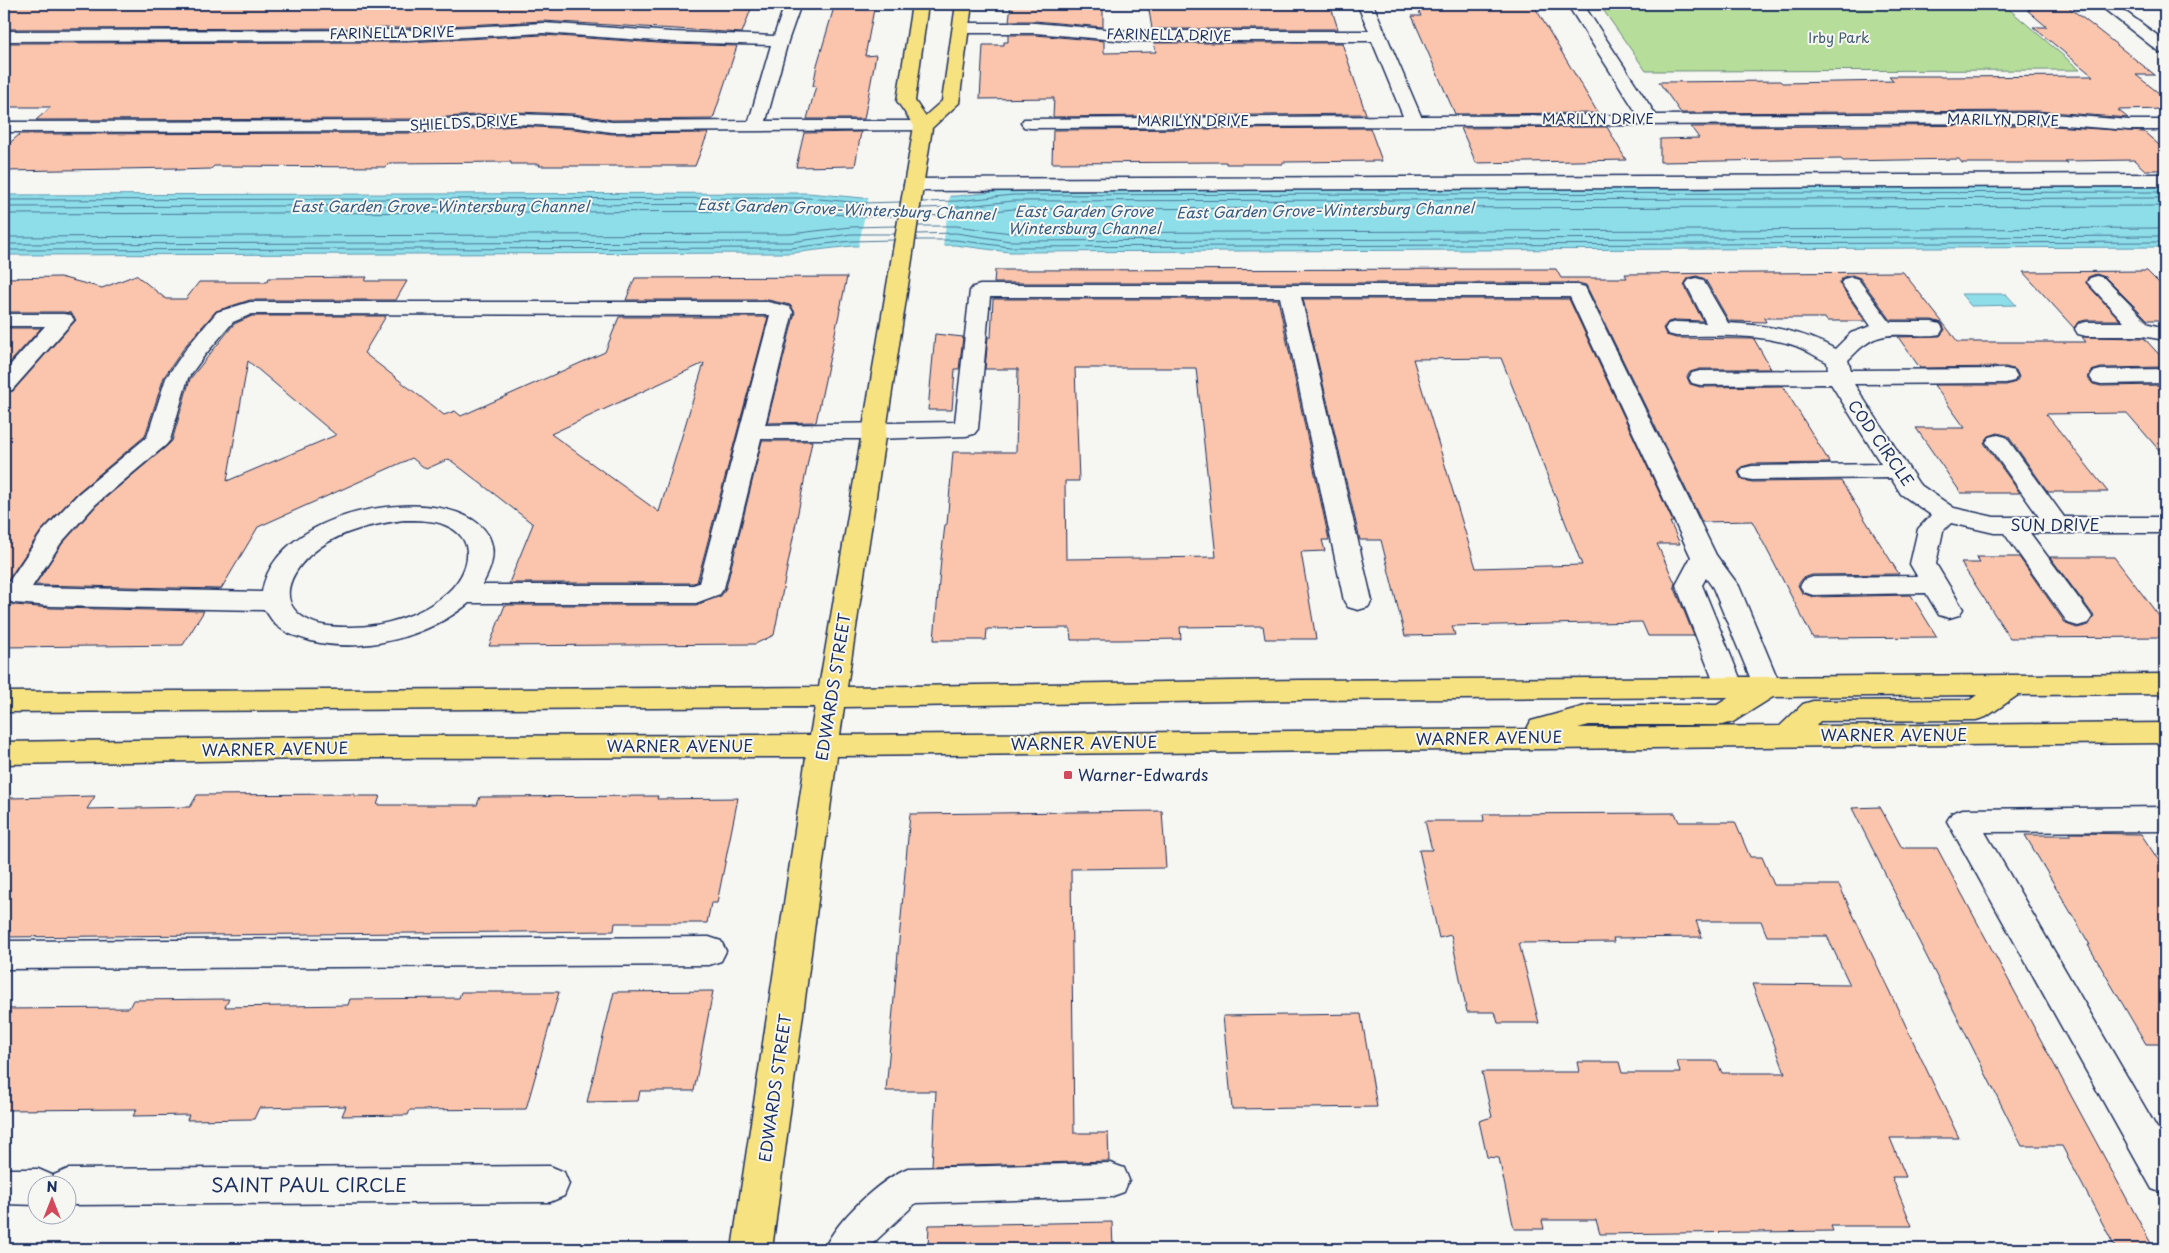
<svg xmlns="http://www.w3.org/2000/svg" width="2169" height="1253" viewBox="0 0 2169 1253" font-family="'Playpen Sans',sans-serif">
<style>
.green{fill:#b6de9a;stroke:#68867c}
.water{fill:#8edee9;stroke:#6098b1}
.pier{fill:#f6f6f2}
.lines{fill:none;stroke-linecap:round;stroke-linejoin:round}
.shore{stroke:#497596;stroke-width:1}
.building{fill:#fac5ac;stroke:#1b2f5e;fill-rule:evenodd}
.minor-casing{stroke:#1b2f5e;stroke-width:3}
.major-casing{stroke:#1b2f5e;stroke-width:3}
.minor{fill:#f6f6f2;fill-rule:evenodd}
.major{fill:#f7e281;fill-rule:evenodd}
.poi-dot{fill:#d1495b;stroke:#f6f6f2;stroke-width:2}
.labels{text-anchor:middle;stroke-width:4;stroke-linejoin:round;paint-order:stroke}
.far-street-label{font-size:14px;fill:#1b2f5e;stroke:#f6f6f2}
.far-park-label{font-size:14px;fill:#425b6d;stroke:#f6f6f2}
.far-water-label{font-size:15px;font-style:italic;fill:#385b81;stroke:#f6f6f2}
.street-label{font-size:16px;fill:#1b2f5e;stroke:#f6f6f2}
.poi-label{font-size:16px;fill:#1b2f5e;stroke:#f6f6f2;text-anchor:start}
.near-street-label{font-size:19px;fill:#1b2f5e;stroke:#f6f6f2}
</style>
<rect width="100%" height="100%" fill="#f6f6f2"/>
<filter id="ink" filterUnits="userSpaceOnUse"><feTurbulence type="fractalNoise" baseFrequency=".02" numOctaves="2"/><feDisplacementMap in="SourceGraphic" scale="10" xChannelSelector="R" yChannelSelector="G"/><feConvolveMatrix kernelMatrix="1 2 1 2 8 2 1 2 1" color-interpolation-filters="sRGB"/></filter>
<g filter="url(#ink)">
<path class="green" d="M1599 4H2003L2080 70 1646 71Z"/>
<path class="water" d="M2165 187V247L1009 252 955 245 852 246 791 253 4 255V195L808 193 863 198 957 196 1012 190Z
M1961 294H2006L2016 305 1971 306Z"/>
<path class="pier" d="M950 194 943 247 858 248 869 195Z"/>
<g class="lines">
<path class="shore" d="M4 200 808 198 863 203 900 202
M922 202 957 201 1013 195 2165 192
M4 207 808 204 863 209H899
M921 208 958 207 1013 201 2165 198
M4 214 807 211 862 217 897 216
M920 216 958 215 1013 209 2165 206
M918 226H956L1011 233 2165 228
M917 234 956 233 1010 241 2165 236
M4 237 790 234 850 227 896 226
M916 240H955L1010 247 2165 242
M4 244 791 242 851 234H894
M4 250 791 248 851 241 893 240"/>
</g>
<path class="building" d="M4 4 193 6H208L210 4H747L745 9H751L742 33 543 21 408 28 4 29Z
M835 4H875L865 56 876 55 864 119H807L816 86H813L817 65Z
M1011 4H1103V27L1035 21H1009Z
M1148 4H1218L1239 5V7L1300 6 1299 4H1330L1338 29H1152Z
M1441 4H1533L1598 113 1455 114 1412 16H1421L1417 7H1442Z
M2023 4H2065L2155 75H2136L2165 98V109L2118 110 2128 118 2038 111 1681 113 1659 82 1780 81 1782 83 1894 81 1889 76H1939L1941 77 2093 76 2033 27H2047L2027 10H2031Z
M543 35 672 44 737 46 713 119 612 120 574 114 516 112 419 119 36 120 51 107H4V43L408 42Z
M1008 35H1035L1104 41V53L1156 52 1154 43H1342L1366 114 1053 117 1054 98 980 99 983 45H1004V42H1008Z
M2038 125 2144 132 2165 150V170H2145L2134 160 2065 161 2068 163H1962L1959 159 1843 161 1841 159 1660 162V139L1699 138 1691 127Z
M516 126 574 129 612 134 708 133 695 166H539L540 164H511V162L389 163 386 167 214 166 211 169 175 170 177 168 4 171V148L20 134 419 133Z
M1607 127 1626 160 1476 163 1461 128Z
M1370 128 1382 161 1283 162V164H1226V162L1052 163 1053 130Z
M861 132 855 166 796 167 804 133Z
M1556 269 1561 278H1627L1625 274 1903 272 1958 342H2086L2082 337 2144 338 2165 361V367L2101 368 2091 371 2088 378 2093 384 2101 386 2165 385V457L2127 413 2046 414 2108 492H2048L2008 436 1998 433 1989 436 1984 443 2020 493H1961L1916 428H1965L1934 385H2006L2016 382 2019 377 2016 370 2006 367 1920 368 1898 337 1940 336 1945 330 1942 323 1932 320H1891L1860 278 1852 275 1843 277 1839 283 1865 321H1827L1825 318H1764L1766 322 1729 321 1705 279 1697 276 1688 278 1684 285 1703 321 1676 320 1668 322 1663 328 1666 335 1676 338 1754 339 1771 369H1700L1690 372 1687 377 1690 384 1700 387 1783 386 1830 463 1752 464 1741 467 1738 472 1741 479 1752 482 1841 481 1899 574 1812 575 1803 578 1798 585 1802 593 1813 597 1911 595 1937 637 1813 638 1752 521 1702 522 1586 285 1578 283H994L995 270Z
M2147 271 2165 289V320H2148L2105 277 2096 274 2088 277 2086 283 2120 320H2086L2078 322 2074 328 2023 272Z
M136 275 166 299H186L199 282H267L269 278 367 277 365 281H407L396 300H250L216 311 186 345 164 377 145 436 77 493 41 531 4 586V394L13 391 76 320 71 313 63 312H4V278L60 277 102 288Z
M847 277 816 422 767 423 795 312 790 305 768 300H626L635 278Z
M993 299H1278L1329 540H1322L1325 551 1301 552 1316 639H1265L1263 626 1180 627 1181 639 1121 640H1071L1070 628 987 629 986 640H934L941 559 945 525 947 524 953 452H1016L1018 369H985L988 337H991ZM1075 368H1196L1216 557 1066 559 1065 481H1079Z
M1303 299H1569L1673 522H1670L1680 544H1657L1675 583 1674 586 1694 636H1648L1642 622 1452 626 1455 635 1405 636 1381 540H1360ZM1501 358 1515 393 1582 565 1476 568 1413 359Z
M252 316H386L364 353 444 415 455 411 461 416 605 352 619 317H768L697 582 693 583H509L533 524 449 459 426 469 412 458 258 527 221 589 35 585 62 544 97 505 167 446 172 441 190 379 234 324ZM248 361 336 435 227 481ZM704 363 659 512 551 434Z
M4 328H41L4 369Z
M935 334 963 337 959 369H955L952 410H928Z
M762 441H812L774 635 755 644 489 646 505 605H696L721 596 726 588Z
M1976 557H2019L2066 624 2077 628 2089 625 2094 616 2050 557H2114L2165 624V637L2010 638 1961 563H1980Z
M4 601 14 605 51 608 204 611 183 645 4 647Z
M355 794 354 796H380L377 805H477L480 797 658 796 657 799 738 798 717 903H711L707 923H615L614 931 4 937V808L10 798 95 796 87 809 190 807 197 795Z
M1880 807 1902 848H1937L2154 1249H2116L2062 1146H2022L1852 808Z
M1162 811 1166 868 1071 869 1074 1133H1108L1109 1161 932 1166 936 1091H886L910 814Z
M1675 813 1679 822H1735L1750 857H1762L1774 885H1839L1959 1138H1890L1906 1177H1892L1912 1226H1831L1833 1231 1600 1234 1596 1220H1542L1544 1229H1514L1499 1158 1487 1157 1479 1121 1492 1117 1482 1072H1579L1577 1062H1619L1622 1073H1680L1677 1061H1717L1722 1073H1785L1752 984 1850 985 1827 936H1767L1761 921H1696L1702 937 1613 938 1614 942 1519 943 1539 1023H1498L1495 1012H1467L1451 935 1439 938 1427 885 1419 850H1432L1425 821H1484L1483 814Z
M2070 833 2141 834 2165 870V1044H2146L2088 945H2090L2025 835H2071Z
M713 991 694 1091H640L638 1101 587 1102 614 992Z
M461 992H559L526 1109 410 1110 408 1115 342 1116 346 1106 259 1108 254 1119 187 1120 189 1115 133 1116 137 1109 4 1110V1009L129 1008 133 1000 229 999 225 1007 348 1005 350 999 459 998Z
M1361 1014 1377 1107 1232 1109 1223 1016Z
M1112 1222 1113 1249H928L929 1225Z"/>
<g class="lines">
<defs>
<path id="minor" d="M785 4H801L788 41 766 121H923L929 122 932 126 929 130 612 132 574 127 516 124 419 131 4 132V122L419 121 516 114 574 116 612 122 749 121 771 45 672 42 543 33 408 40 4 41V31L408 30 543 23 672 32 774 36Z
M1357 4H1373L1421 116 1638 115 1567 4H1583L1656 115 2038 113 2129 120H2165V130H2129L2038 123 1030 128 1024 127 1021 123 1024 119 1403 116 1372 41H1127L1035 33H961L955 31 953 28 955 25 961 23H1035L1127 31H1369Z
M2098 4H2115L2165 41V54L2159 52Z
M2165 174V186L913 191 906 189 904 185 906 181 913 179Z
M2097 276 2104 278 2149 324 2165 328V340L2142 336H2086L2078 334 2075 329 2078 324 2086 322H2124L2087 282 2090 278Z
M1851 277 1858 279 1890 322H1932L1940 324 1943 329 1940 334C1916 339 1887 328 1866 344 1859 348 1854 355 1848 360L1851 370 2006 369 2014 371 2017 376 2014 381 2006 383 1854 384 1919 484 1954 508 1994 517H2039L1986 442 1990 437 1998 435 2006 437 2064 517H2165V533H2030L2088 611 2092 617 2088 623 2078 626 2068 623 2004 533H1994L1951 523 1943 531 1936 564 1963 609 1959 615 1949 618 1939 615 1926 593 1813 595 1804 592 1800 586 1804 580 1813 577 1917 576 1910 564 1918 529 1931 515 1901 494 1891 478 1752 480 1743 478 1740 473 1743 468 1752 466 1881 464 1831 384 1700 385 1692 383 1689 378 1692 373 1700 371 1828 370 1827 362C1816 357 1807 350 1796 346 1759 333 1715 336 1676 336L1668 334 1665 329 1668 324 1676 322 1706 323 1686 284 1689 280 1696 278 1703 280 1728 323C1765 325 1802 330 1835 349L1851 333 1871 326 1841 283 1844 279Z
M980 285H1578L1585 287 1716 555 1739 586 1781 687 1777 694 1767 697 1757 694 1713 588 1706 578 1702 585 1744 688 1740 695 1730 698 1720 695 1716 688 1676 585 1691 557 1570 297H1301L1372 601 1368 607 1358 610 1348 607 1344 601 1280 297H990L978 429 974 434 966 436 874 439H761L724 588 720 594 696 603H469C427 637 364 654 311 641 298 637 286 634 276 625 272 621 269 615 265 610L51 606 14 603 4 599V589L42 532 78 494 147 437 166 378 188 346 217 312 250 302H768L790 307 793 312 765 425 955 422 970 291 973 287ZM252 314 770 315 699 583 693 585H482C549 474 280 482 262 592L32 587 61 543 96 504 166 445 170 440 188 378 204 356 233 322ZM404 520C417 520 433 520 445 525 478 538 470 572 448 592 423 615 384 627 351 627 338 627 322 627 310 621 271 603 293 566 319 548 344 530 374 524 404 520Z
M4 314H63L71 315 74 320 12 390 4 392V372L45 326H4Z
M2165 369V383L2101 384 2093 382 2090 377 2093 372 2101 370Z
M2165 807V831L1985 832 2165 1142V1194L2152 1189 1947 821 1952 813 1963 809Z
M709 937 721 941 726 951 721 961 709 965 4 969V941Z
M1110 1163 1124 1168 1129 1180 1124 1192 1110 1197 916 1203 867 1249H824C837 1220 879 1180 908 1168Z
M550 1166 564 1172 569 1184 564 1196 550 1202 68 1205V1186H38V1205L4 1204V1169H38L52 1175 53 1178 54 1175 68 1169Z"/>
<path id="major" d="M912 4H928L915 101 925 116 942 101 956 4H972L959 103 932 128 847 687 1301 680 2165 674V694L2018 695 1986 717 1976 720 1820 721 1816 726 2165 723V743L837 756 772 1249H732L806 757 380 758 4 764V742L380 736 810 735 815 707 4 712V692L819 687 914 126 897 101ZM1977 695 1970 700 1813 701 1803 704 1780 726 1578 728 1589 725H1723L1733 722 1773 697ZM1730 697 1717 705H1589L1531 721 1527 729 840 735 844 707 1301 700Z"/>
</defs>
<use href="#minor" class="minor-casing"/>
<use href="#major" class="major-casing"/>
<use href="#minor" class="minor"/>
<use href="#major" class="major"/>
</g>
</g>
<rect class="poi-dot" x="1063" y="770" width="10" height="10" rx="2.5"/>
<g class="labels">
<g class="far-street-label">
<text transform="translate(392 33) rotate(-1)" y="5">FARINELLA DRIVE</text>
<text transform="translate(1169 35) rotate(1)" y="5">FARINELLA DRIVE</text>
<text x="1598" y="124">MARILYN DRIVE</text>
<text transform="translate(2003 120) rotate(1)" y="5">MARILYN DRIVE</text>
<text x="1193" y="126">MARILYN DRIVE</text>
<text transform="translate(464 123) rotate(-3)" y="5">SHIELDS DRIVE</text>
</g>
<g class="far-park-label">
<text x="1839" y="43">Irby Park</text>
</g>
<g class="far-water-label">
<text x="440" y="212">East Garden Grove-Wintersburg Channel</text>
<text transform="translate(846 210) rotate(2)" y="5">East Garden Grove-Wintersburg Channel</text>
<text transform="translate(1325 211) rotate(-1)" y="5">East Garden Grove-Wintersburg Channel</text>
<text x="1084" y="217">East Garden Grove<tspan x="1084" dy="17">Wintersburg Channel</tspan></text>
</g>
<g class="street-label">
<text transform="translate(1881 443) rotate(55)" y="6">COD CIRCLE</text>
<text x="2055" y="531">SUN DRIVE</text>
<text transform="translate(833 687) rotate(-81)" y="6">EDWARDS STREET</text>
<text x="1894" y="741">WARNER AVENUE</text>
<text transform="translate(1489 738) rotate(-1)" y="6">WARNER AVENUE</text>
<text transform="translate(1084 743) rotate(-1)" y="6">WARNER AVENUE</text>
<text x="680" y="752">WARNER AVENUE</text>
<text transform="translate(275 749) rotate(-1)" y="6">WARNER AVENUE</text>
<text transform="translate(775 1088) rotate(-82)" y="6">EDWARDS STREET</text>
</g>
<g class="poi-label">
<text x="1078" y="781">Warner-Edwards</text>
</g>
<g class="near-street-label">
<text x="309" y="1192">SAINT PAUL CIRCLE</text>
</g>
</g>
<rect width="2169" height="1253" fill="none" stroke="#f6f6f2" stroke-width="20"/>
<rect x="10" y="10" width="2149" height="1233" fill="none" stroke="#1b2f5e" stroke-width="2" filter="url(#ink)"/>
<g transform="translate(52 1200)"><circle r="24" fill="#f6f6f2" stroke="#9ea6b7"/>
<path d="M0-4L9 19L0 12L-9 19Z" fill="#d1495b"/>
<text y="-8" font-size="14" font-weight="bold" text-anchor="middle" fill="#1b2f5e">N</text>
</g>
</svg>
